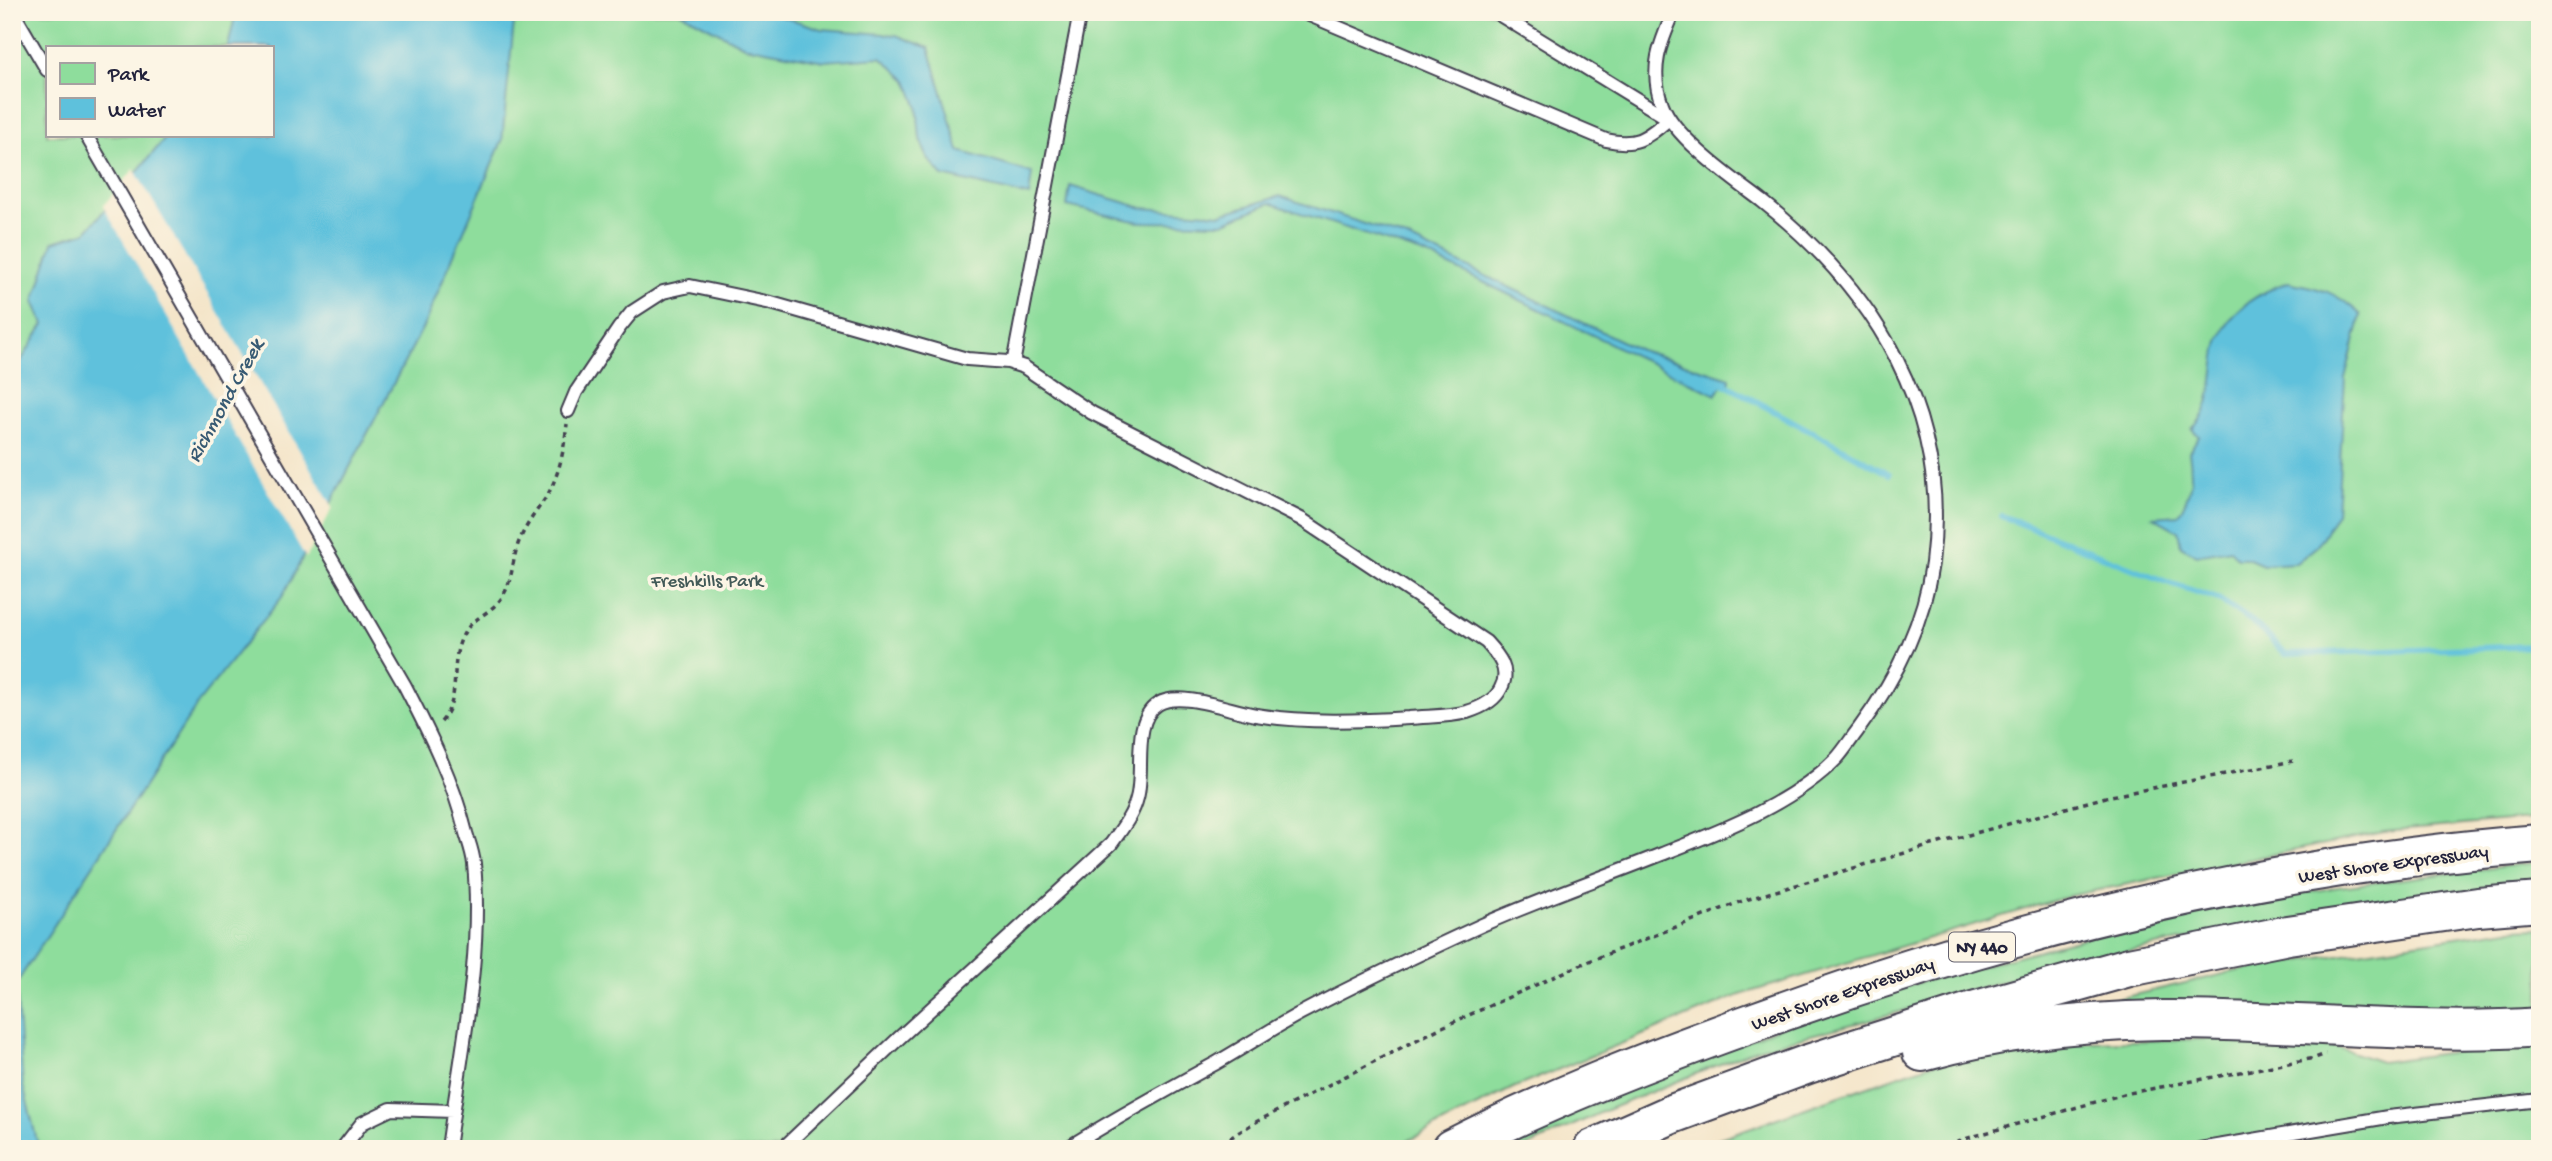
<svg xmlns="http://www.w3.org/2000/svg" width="2552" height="1161" viewBox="0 0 2552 1161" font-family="'Gochi Hand',sans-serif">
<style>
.green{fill:#8edd9c;stroke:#58806c;stroke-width:2;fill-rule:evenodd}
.water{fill:#5ec1dc;stroke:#40728c;stroke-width:2}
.pier{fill:#f4e5c9}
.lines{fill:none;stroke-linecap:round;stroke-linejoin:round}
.stream{stroke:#5ec1dc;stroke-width:6}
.service-casing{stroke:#423f50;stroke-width:16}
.motorway-casing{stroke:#423f50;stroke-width:42}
.path{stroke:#423f50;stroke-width:3.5;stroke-dasharray:5 5;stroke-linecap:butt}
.service{stroke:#fff;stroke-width:12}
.motorway{stroke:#fff;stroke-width:38}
.labels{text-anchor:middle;stroke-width:7;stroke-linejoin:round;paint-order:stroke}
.shield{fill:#fcf5e5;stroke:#63616e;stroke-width:2}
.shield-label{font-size:18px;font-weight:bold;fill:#22223b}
.park-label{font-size:19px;fill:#425a58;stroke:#fcf5e5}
.street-label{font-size:19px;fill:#22223b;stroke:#fcf5e5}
.water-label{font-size:21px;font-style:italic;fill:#375a73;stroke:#fcf5e5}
</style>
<rect width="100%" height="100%" fill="#fcf5e5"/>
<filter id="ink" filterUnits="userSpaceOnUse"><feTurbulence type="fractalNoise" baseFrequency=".0143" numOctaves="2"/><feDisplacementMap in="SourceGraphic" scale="14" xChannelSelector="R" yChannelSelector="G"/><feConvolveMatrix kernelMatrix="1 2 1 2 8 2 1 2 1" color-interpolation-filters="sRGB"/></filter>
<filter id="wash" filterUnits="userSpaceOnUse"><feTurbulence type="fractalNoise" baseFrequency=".00686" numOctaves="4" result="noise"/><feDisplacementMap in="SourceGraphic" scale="28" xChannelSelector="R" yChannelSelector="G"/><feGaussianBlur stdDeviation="1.57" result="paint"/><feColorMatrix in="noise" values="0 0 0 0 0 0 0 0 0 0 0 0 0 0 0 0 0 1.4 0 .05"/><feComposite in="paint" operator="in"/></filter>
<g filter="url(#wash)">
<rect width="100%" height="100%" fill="#f4e5c9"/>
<path class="green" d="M12 12H2540V818L2384 832 2069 896 1740 995 1513 1088 1392 1149H12ZM47 47H271V135H47Z
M2540 862V890L2195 938 2044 969 1899 1012 1757 1049 1602 1112 1522 1149H1484L1830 1006 2167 916 2338 887Z
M2540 928V1012H2108V1001L2241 970 2508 929Z
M2278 1037 2316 1040 2381 1062 2540 1040V1149H1689L1954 1056 2088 1042Z"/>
<path class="water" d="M236 12H515L502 141 424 325 282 597 201 699 16 984 23 1085 39 1149H12V375L44 324 34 302 53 242 86 232 168 135H271V47H228Z
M680 12H767L822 29 896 35 929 48 959 151 1032 173 1029 196 943 176 928 159 920 139 917 105 907 80 881 57 824 61 744 46Z
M1070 186 1143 208 1221 214 1280 196 1407 238 1640 350 1730 378V382L1723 385 1716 395 1425 254 1270 203 1223 223 1139 222 1067 206Z
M2288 282C2323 289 2335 291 2361 315L2345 378 2337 513 2317 546 2296 563 2263 565 2247 558H2237L2230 549 2197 555 2181 546 2178 531 2153 517 2178 515C2192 494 2193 476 2189 452L2199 436 2192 429C2206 415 2206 410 2211 392 2215 375 2214 355 2220 339 2232 307 2259 293 2288 282Z"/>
<path class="pier" d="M134 169 333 507 306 558 103 206Z"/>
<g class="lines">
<path class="stream" d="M1721 382 1889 474
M2002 516 2164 581 2218 599 2253 622 2286 654 2540 646"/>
</g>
</g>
<g filter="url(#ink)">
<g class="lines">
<defs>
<path id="service" d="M13 12 47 70
M1302 12 1606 140C1637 147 1646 138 1669 119L1495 12
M86 135 405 686C430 734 453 780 466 833 469 843 473 853 474 864 483 956 460 1057 448 1149
M1013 364 1080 12
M568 411 576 392 619 328 632 312 663 292 690 286 771 303 967 359 1008 362 1024 367 1092 413 1301 519 1486 642C1498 655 1511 670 1501 688 1495 701 1480 708 1467 712 1449 717 1428 716 1409 718 1360 721 1305 723 1256 715 1231 711 1180 690 1158 704 1131 721 1145 770 1137 798 1133 815 1121 830 1111 844L898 1039 782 1149
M342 1149 362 1123 391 1109 453 1111
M1066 1149C1115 1118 1167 1090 1218 1062 1246 1046 1273 1028 1301 1013 1360 982 1421 953 1482 925 1541 899 1602 878 1662 854 1721 831 1792 804 1837 758 1845 749 1851 739 1858 730 1895 680 1924 625 1932 563 1951 414 1876 291 1762 201 1733 179 1674 138 1662 104 1649 70 1660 43 1674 12
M2200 1149 2388 1117 2540 1100"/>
<path id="motorway" d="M1922 1052C2000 1030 2082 1021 2163 1020 2289 1019 2414 1036 2540 1027
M1451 1149C1546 1100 1646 1061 1746 1025 2001 931 2269 864 2540 844
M1593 1149 1672 1114 1808 1064 1973 1011 2129 967 2288 935 2478 907 2540 902"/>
</defs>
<use href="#service" class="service-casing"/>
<use href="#motorway" class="motorway-casing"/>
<path class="path" d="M441 722C463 696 448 664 463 635 472 617 495 612 504 594 514 576 512 555 521 537 528 522 538 509 547 496 560 473 564 449 567 424
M1213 1149 1252 1124 1438 1029 1587 962 1742 901 1932 845 2106 797 2293 761
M1938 1149 1971 1137 2124 1094 2315 1058 2326 1054"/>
<use href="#service" class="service"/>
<use href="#motorway" class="motorway"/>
</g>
</g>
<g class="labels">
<rect class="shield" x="1949" y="932.5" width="66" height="29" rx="5"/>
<g class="shield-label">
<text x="1982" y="953">NY 440</text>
</g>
<g class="park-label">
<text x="707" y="586">Freshkills Park</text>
</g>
<g class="street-label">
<text transform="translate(2393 862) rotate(-8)" y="7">West Shore Expressway</text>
<text transform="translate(1842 992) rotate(-19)" y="7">West Shore Expressway</text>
</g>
<g class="water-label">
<text transform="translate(224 400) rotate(-61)" y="7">Richmond Creek</text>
</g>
</g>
<rect width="2552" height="1161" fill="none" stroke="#fcf5e5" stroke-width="42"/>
<rect x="46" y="46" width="228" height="91" fill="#fcf5e5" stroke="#a5a1a1" stroke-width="2"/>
<rect x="60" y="63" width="35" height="21" fill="#8edd9c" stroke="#a5a1a1" stroke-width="2"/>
<text x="108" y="80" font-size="21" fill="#22223b">Park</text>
<rect x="60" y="98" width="35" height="21" fill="#5ec1dc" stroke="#a5a1a1" stroke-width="2"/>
<text x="108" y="116" font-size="21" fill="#22223b">Water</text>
</svg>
